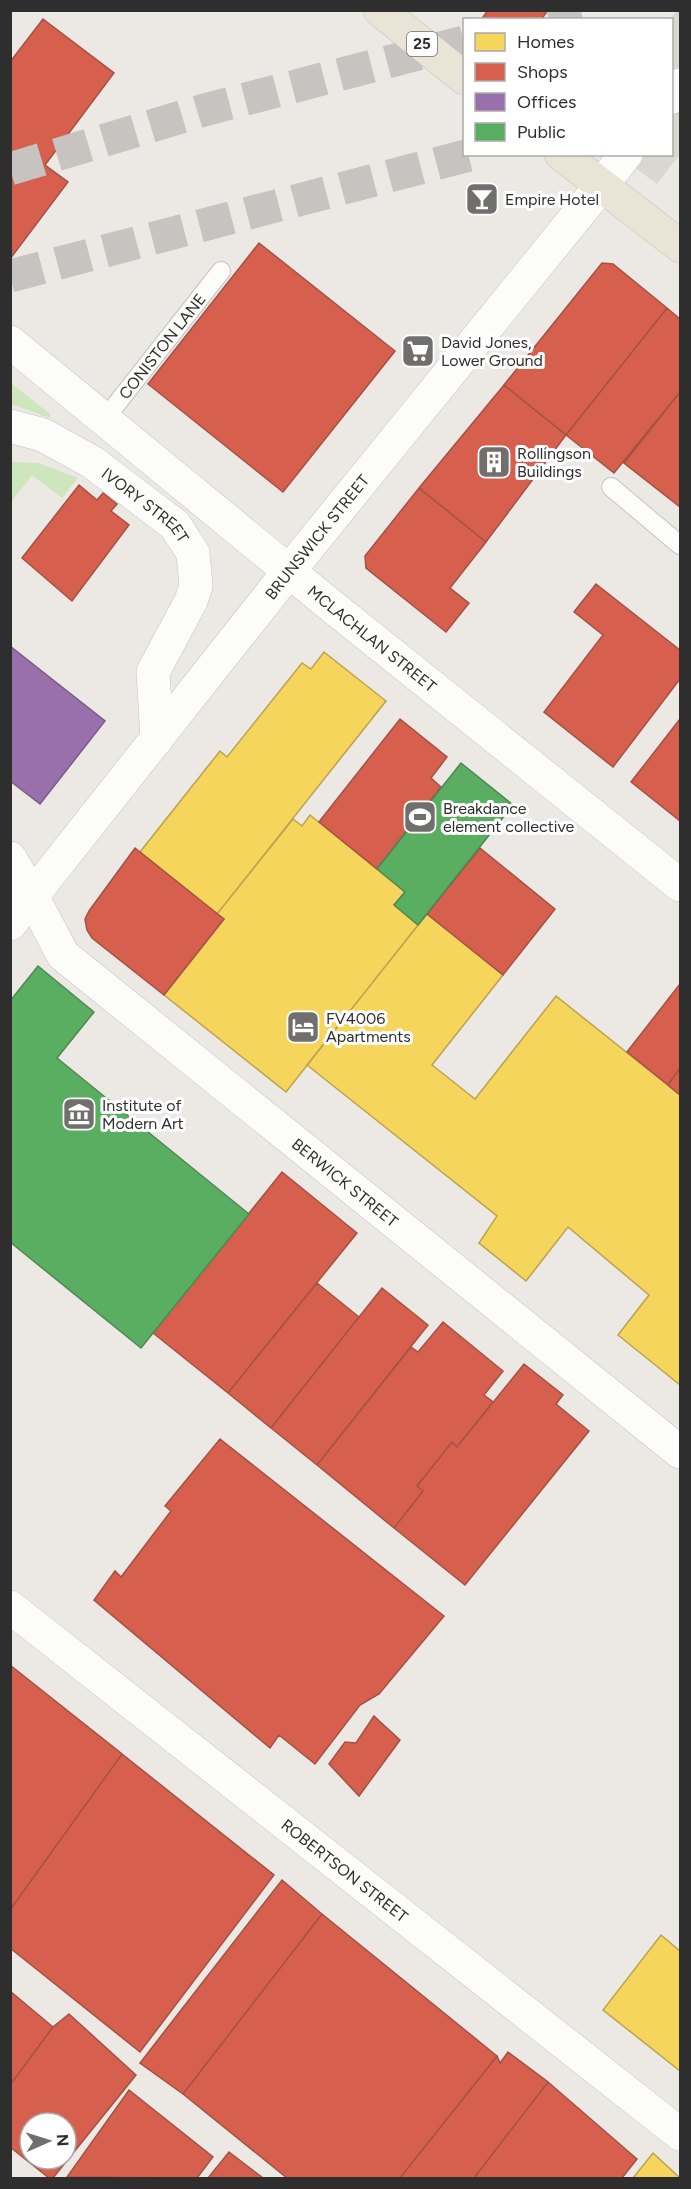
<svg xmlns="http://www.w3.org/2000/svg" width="691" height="2189" viewBox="0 0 691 2189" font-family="Figtree,sans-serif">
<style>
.green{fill:#cde6bd}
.plaza{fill:#dad6d2}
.homes{fill:#f6d55c;stroke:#baa34e;stroke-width:1.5}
.shops{fill:#d6604d;stroke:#a45144;stroke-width:1.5;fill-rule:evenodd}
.offices{fill:#9970ab;stroke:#795c86;stroke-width:1.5}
.public{fill:#5aae61;stroke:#4d8852;stroke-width:1.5}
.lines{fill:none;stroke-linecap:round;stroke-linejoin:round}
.highway-tunnel{stroke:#c6c3c0;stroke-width:33;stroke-dasharray:33 16;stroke-linecap:butt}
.lane-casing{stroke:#c5c4c5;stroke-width:20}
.street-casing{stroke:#c5c4c5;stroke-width:34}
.secondary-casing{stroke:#c5c4c5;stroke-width:34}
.primary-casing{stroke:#c6c5c4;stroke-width:34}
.lane{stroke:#fcfcfb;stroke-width:18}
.street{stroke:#fcfcfb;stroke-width:33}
.secondary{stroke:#fcfcfb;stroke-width:33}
.primary{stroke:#e8e4d6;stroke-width:33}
.labels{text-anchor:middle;stroke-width:6;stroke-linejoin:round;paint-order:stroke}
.shield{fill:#fff;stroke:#6d6d6d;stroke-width:1.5}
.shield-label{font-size:15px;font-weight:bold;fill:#2e2e2e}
.poi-label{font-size:16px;fill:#2e2e2e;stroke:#fff;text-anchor:start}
.street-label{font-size:16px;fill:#2e2e2e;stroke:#fff}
</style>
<rect width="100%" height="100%" fill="#ece8e4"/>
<path class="green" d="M11 383 50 414V418L11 404Z
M11 462 38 463 78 478 62 498 32 475 11 502Z"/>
<path class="plaza" d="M677 11H680V154L657 184 618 155 672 154 670 19Z"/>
<path class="homes" d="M324 652 386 701 217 914 140 852 220 751 227 757 302 663 311 669Z
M310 815 405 892 394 905 418 925 286 1092 164 995 224 919 217 914 293 819 302 826Z
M427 914 503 975 432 1065 475 1099 556 996 680 1095V1385L618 1335 649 1295 568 1227 526 1281 479 1243 497 1216 307 1065Z
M661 1935 680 1951V2071L603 2010Z
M653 2153 680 2178H633Z"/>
<path class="shops" d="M488 10H548L541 20H481Z
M43 19 114 73 45 165 68 182 10 259V62Z
M259 243 395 351 283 492 148 384Z
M602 263 613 264 667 308 566 435 504 385Z
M667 308 680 319V392L614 473 566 435Z
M504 385 566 435 486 542 419 488Z
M680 392V507L624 463Z
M79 485 97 500 103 493 117 504 111 511 129 525 72 601 22 558Z
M419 488 486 542 450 588 469 603 446 632 366 568 365 556Z
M596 584 680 650V679L613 767 544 712 603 635 574 612Z
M400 719 447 757 431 778 441 787 377 869 319 822Z
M680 719V821L631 782Z
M135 848 224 919 164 995 92 938 87 930 85 919 89 911Z
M480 848 555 909 503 975 427 914Z
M680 984V1068L668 1085 627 1052Z
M680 1068V1095L668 1085Z
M282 1172 357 1233 228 1393 153 1333Z
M317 1283 359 1317 271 1428 228 1393Z
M382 1288 428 1325 317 1465 271 1428Z
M443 1322 503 1371 484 1395 493 1402 457 1447 452 1442 417 1486 423 1491 394 1528 317 1465 411 1347 418 1352Z
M524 1364 563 1395 556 1404 589 1431 465 1585 394 1528 423 1491 417 1486 452 1442 457 1447Z
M220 1439 444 1616 379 1694 360 1705 315 1764 279 1735 270 1748 94 1600 115 1571 121 1577 171 1511 165 1506Z
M10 1665 122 1754 10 1910Z
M374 1716 400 1740 359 1796 329 1764 345 1742 356 1743Z
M122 1754 274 1875 140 2052 10 1948V1910Z
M282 1880 322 1914 183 2094 140 2063Z
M322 1914 497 2056 400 2178H287L183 2094Z
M10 1991 53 2027 10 2085Z
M69 2014 136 2075 53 2178H49L10 2147V2085L53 2027ZM30 2123H66V2159H30Z
M508 2052 548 2082 474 2178H400L497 2056 500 2063Z
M548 2082 637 2159 622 2178H474Z
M129 2090 213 2157 197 2178 67 2177Z
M229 2152 263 2178H208Z"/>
<path class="offices" d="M10 646 105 721 40 804 10 781Z"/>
<path class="public" d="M461 763 513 805 418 925 394 905 405 892 377 869Z
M38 966 94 1012 57 1058 249 1214 141 1348 10 1242V1001Z"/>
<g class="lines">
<path class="highway-tunnel" d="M549 20 583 10
M10 169 204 110 464 42
M10 276 473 154"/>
<defs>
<g id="lane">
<path id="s1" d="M104 420 221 271"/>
<path d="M611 487 680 545"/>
</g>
<g id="street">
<path d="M672 97 680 85"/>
<path d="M601 186 626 154"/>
<path id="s2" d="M32 896 63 955 680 1452"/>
<path id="s3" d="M10 1607 680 2134"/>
</g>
<g id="secondary">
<path id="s4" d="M10 342 329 604 680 885"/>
<path id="s5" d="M10 426 43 435 92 462 175 525 193 553 196 586 191 601 153 672 157 739"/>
<path d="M10 858 32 896"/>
<path id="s6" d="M10 924 289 571 601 186"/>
</g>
<path id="primary" d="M380 10 464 78
M561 154 680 246"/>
</defs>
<use href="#lane" class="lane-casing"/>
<use href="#street" class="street-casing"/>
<use href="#secondary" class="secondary-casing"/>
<use href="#primary" class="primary-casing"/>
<use href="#lane" class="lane"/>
<use href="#street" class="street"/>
<use href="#secondary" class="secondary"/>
<use href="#primary" class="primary"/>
</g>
<defs>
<symbol id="bar-square" viewBox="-11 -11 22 22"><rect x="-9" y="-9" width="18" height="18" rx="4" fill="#706f6e" stroke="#fff"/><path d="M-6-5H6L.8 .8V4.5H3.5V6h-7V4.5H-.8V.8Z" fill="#fff"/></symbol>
<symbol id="supermarket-square" viewBox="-11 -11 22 22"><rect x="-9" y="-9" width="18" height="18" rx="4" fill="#706f6e" stroke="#fff"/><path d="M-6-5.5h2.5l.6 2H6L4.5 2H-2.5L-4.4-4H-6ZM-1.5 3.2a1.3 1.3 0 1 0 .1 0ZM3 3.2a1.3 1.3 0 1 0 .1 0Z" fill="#fff"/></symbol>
<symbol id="building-square" viewBox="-11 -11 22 22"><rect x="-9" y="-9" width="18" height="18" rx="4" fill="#706f6e" stroke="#fff"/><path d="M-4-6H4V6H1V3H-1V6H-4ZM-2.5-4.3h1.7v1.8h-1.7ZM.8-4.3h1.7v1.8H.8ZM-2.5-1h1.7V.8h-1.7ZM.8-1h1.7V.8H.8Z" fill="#fff"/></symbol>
<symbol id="stadium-square" viewBox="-11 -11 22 22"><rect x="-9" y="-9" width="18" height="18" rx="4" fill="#706f6e" stroke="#fff"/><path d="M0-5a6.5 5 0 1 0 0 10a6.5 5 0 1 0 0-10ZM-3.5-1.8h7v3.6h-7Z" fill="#fff"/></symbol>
<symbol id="hotel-square" viewBox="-11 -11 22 22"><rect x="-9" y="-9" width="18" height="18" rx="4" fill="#706f6e" stroke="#fff"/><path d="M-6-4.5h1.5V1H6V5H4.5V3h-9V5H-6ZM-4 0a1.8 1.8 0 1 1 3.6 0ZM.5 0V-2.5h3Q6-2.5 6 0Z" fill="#fff"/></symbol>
<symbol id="museum-square" viewBox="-11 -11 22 22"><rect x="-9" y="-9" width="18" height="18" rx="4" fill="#706f6e" stroke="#fff"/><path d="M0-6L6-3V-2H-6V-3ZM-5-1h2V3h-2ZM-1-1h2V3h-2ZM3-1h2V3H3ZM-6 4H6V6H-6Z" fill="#fff"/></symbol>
</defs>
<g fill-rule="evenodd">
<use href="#bar-square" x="463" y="180" width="38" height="38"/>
<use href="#supermarket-square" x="399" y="332" width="38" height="38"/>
<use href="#building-square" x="475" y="443" width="38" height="38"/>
<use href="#stadium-square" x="401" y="798" width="38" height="38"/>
<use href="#hotel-square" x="284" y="1008" width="38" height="38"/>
<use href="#museum-square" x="60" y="1095" width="38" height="38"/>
</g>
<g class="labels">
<rect class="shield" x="407" y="32" width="30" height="24" rx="4.5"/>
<g class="shield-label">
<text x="422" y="49">25</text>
</g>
<g class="poi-label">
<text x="505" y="205">Empire Hotel</text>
<text x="441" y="348">David Jones,<tspan x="441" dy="18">Lower Ground</tspan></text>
<text x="517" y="459">Rollingson<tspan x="517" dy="18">Buildings</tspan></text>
<text x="443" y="814">Breakdance<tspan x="443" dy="18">element collective</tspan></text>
<text x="326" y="1024">FV4006<tspan x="326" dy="18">Apartments</tspan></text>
<text x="102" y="1111">Institute of<tspan x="102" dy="18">Modern Art</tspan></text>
</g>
<g class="street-label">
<text dy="6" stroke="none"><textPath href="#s1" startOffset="94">CONISTON LANE</textPath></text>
<text dy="6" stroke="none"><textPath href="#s5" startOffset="159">IVORY STREET</textPath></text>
<text dy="6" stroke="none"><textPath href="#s6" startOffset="494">BRUNSWICK STREET</textPath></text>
<text dy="6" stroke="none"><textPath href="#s4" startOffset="468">MCLACHLAN STREET</textPath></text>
<text dy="6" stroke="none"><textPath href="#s2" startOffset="429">BERWICK STREET</textPath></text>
<text dy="6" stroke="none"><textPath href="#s3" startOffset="426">ROBERTSON STREET</textPath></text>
</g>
</g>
<rect width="691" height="2189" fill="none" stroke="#2e2e2e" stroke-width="24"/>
<rect x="463" y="18" width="210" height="138" fill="#ffffff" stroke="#ababab" stroke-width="1.5"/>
<rect x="475" y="33" width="30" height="18" fill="#f6d55c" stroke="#ababab" stroke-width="1.5"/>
<text x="517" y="48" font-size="18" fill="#2e2e2e">Homes</text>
<rect x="475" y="63" width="30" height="18" fill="#d6604d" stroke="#ababab" stroke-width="1.5"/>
<text x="517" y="78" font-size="18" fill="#2e2e2e">Shops</text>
<rect x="475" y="93" width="30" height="18" fill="#9970ab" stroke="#ababab" stroke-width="1.5"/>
<text x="517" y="108" font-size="18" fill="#2e2e2e">Offices</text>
<rect x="475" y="123" width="30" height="18" fill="#5aae61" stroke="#ababab" stroke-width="1.5"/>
<text x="517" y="138" font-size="18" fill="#2e2e2e">Public</text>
<g transform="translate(48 2141) rotate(87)"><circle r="28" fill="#ffffff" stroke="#ababab" stroke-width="1.5"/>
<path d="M0-4.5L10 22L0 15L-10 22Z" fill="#706f6e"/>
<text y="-9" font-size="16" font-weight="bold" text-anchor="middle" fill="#2e2e2e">N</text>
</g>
</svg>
